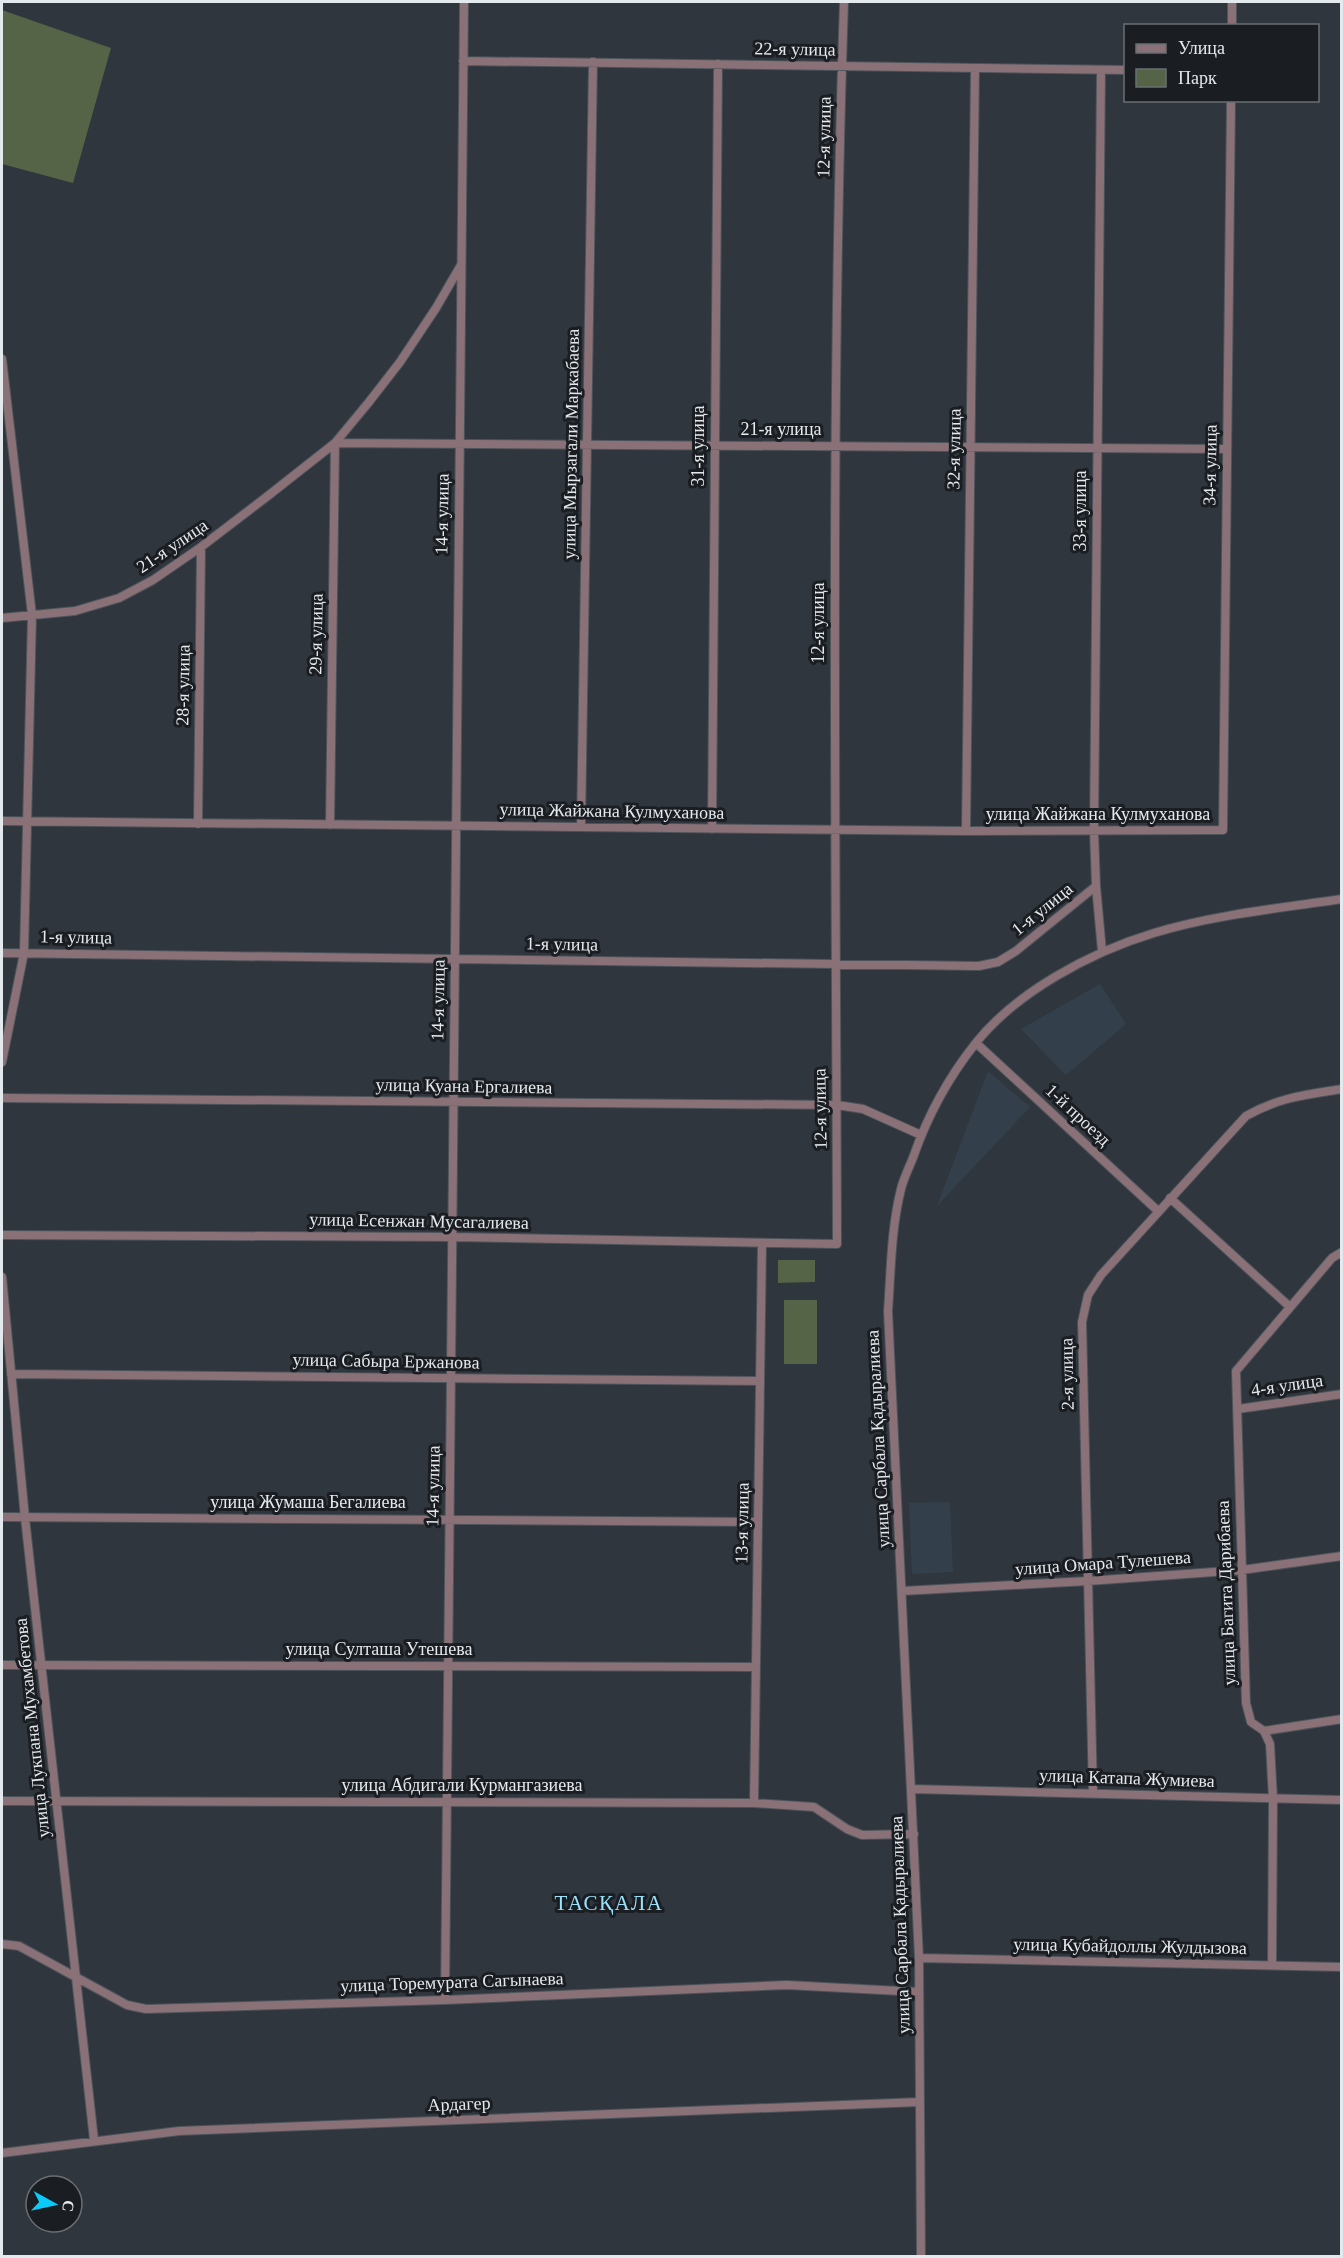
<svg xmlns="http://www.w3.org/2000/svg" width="1343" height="2258" viewBox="0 0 1343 2258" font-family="Georgia,serif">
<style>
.built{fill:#33404b}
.green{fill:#556346}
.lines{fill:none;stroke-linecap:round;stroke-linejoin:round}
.street-casing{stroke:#4c5359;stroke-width:10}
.street{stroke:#897177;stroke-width:8}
.labels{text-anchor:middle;stroke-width:6;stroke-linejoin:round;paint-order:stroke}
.street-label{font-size:18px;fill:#e4e9ed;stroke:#1a1d21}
.quarter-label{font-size:21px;letter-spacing:1.5px;fill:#9ae2fc;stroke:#1a1d21}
</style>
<rect width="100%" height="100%" fill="#2f363d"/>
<path class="built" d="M1100 984 1126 1024 1066 1075 1021 1029Z
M988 1071 1030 1107 937 1206Z
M950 1502 953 1572 912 1574 909 1503Z"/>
<path class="green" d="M2 10 111 48 73 183 2 164Z
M778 1260H815V1282L778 1283Z
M784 1300H817V1364H784Z"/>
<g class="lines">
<defs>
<path id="street" d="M1232 26V2
M463 61 1126 70
M1101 70 1094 831 1096 886 1102 951
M2 359 32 615 24 953 2 1062
M2 618 75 611 119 598 153 580 201 547 269 495 335 443 369 402 400 362 436 308 461 265
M2 821 966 831 1223 830 1231 100
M198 824 201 547
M330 825 335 443 1227 449
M581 827 593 62
M712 829 718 64
M966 831 975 68
M2 953 979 966 998 962 1016 951 1096 886
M976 1043 1158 1211
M2 1098 837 1105 863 1109 921 1135
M1170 1198 1290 1307
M2 1235 452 1237 837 1244C836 830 830 416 844 2
M2 1277 25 1518 94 2140
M11 1374 760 1381
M1238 1409 1342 1394
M2 1517 758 1522
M902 1591 1088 1581 1242 1570 1342 1556
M2 1665 756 1667
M1264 1731 1342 1719
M912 1789 1342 1800
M1093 1793 1082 1322 1088 1295 1101 1275 1246 1116C1280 1097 1305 1095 1342 1089
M2 1801 754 1803 814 1807 847 1829 862 1835 914 1834
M754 1803 762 1244
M2 1944 19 1946 127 2005 146 2009 445 2000 787 1985 919 1992
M919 1958 1342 1967
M1272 1965 1273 1799 1270 1744 1264 1731 1251 1722 1246 1703 1236 1371 1332 1258 1342 1252
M445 2000 464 2
M2 2153 179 2131 919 2102
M921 2256 919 1958 888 1311C891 1270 891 1229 901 1189 904 1177 910 1166 914 1155 928 1115 949 1077 975 1044 1016 992 1091 952 1154 933 1212 915 1281 908 1342 899"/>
</defs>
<use href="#street" class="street-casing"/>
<use href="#street" class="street"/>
</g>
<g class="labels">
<g class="street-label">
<text transform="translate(795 49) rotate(1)" y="6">22-я улица</text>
<text transform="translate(824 137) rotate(-89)" y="6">12-я улица</text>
<text x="781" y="435">21-я улица</text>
<text transform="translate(571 444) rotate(-89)" y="6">улица Мырзагали Маркабаева</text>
<text transform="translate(698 446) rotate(-90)" y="6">31-я улица</text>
<text transform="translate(954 449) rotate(-89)" y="6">32-я улица</text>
<text transform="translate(1210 465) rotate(-89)" y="6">34-я улица</text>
<text transform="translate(1080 511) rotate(-90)" y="6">33-я улица</text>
<text transform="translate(442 514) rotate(-89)" y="6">14-я улица</text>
<text transform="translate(172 546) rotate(-34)" y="6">21-я улица</text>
<text transform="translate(818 623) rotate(-90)" y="6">12-я улица</text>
<text transform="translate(316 634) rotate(-89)" y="6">29-я улица</text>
<text transform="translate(183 685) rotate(-89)" y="6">28-я улица</text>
<text transform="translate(612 811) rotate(1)" y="6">улица Жайжана Кулмуханова</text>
<text x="1098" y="820">улица Жайжана Кулмуханова</text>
<text transform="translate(1042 909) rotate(-39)" y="6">1-я улица</text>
<text transform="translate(76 937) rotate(1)" y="6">1-я улица</text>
<text transform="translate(562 944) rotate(1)" y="6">1-я улица</text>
<text transform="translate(438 1000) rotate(-89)" y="6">14-я улица</text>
<text transform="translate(464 1086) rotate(1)" y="6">улица Куана Ергалиева</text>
<text transform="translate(820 1109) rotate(-91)" y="6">12-я улица</text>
<text transform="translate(1078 1115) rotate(43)" y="6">1-й проезд</text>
<text transform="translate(419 1221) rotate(1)" y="6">улица Есенжан Мусагалиева</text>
<text transform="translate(386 1361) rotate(1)" y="6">улица Сабыра Ержанова</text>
<text transform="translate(1067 1374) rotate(-91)" y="6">2-я улица</text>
<text transform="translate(1287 1385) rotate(-8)" y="6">4-я улица</text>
<text transform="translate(878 1439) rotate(-93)" y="6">улица Сарбала Қадыралиева</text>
<text transform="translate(433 1486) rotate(-89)" y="6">14-я улица</text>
<text x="308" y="1508">улица Жумаша Бегалиева</text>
<text transform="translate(742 1523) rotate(-89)" y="6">13-я улица</text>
<text transform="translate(1103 1563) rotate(-4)" y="6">улица Омара Тулешева</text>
<text transform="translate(1226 1593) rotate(-92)" y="6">улица Багита Дарибаева</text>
<text x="379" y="1655">улица Султаша Утешева</text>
<text transform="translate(32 1728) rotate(-96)" y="6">улица Лукпана Мухамбетова</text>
<text transform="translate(1127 1778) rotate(2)" y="6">улица Катапа Жумиева</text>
<text x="462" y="1791">улица Абдигали Курмангазиева</text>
<text transform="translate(900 1925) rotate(-92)" y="6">улица Сарбала Қадыралиева</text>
<text transform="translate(1130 1946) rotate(1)" y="6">улица Кубайдоллы Жулдызова</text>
<text transform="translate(452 1982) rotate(-2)" y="6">улица Торемурата Сагынаева</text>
<text transform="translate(459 2104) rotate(-2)" y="6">Ардагер</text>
</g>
<g class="quarter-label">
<text x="609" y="1910">ТАСҚАЛА</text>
</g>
</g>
<rect width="1343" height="2258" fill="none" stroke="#e4e9ed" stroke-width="6"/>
<rect x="1124" y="24" width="195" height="78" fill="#1a1d21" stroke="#6b6f73" stroke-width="1.5"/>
<rect x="1136" y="44" width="30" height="9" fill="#897177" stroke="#6b6f73" stroke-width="1.5"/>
<text x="1178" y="54" font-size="18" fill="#e4e9ed">Улица</text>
<rect x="1136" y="69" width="30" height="18" fill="#556346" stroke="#6b6f73" stroke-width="1.5"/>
<text x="1178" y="84" font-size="18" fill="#e4e9ed">Парк</text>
<g transform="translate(54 2204) rotate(98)"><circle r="28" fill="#1a1d21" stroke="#6b6f73" stroke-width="1.5"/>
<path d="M0-4.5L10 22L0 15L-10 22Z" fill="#0acafa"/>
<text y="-9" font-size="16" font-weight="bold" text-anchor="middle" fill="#e4e9ed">С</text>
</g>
</svg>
